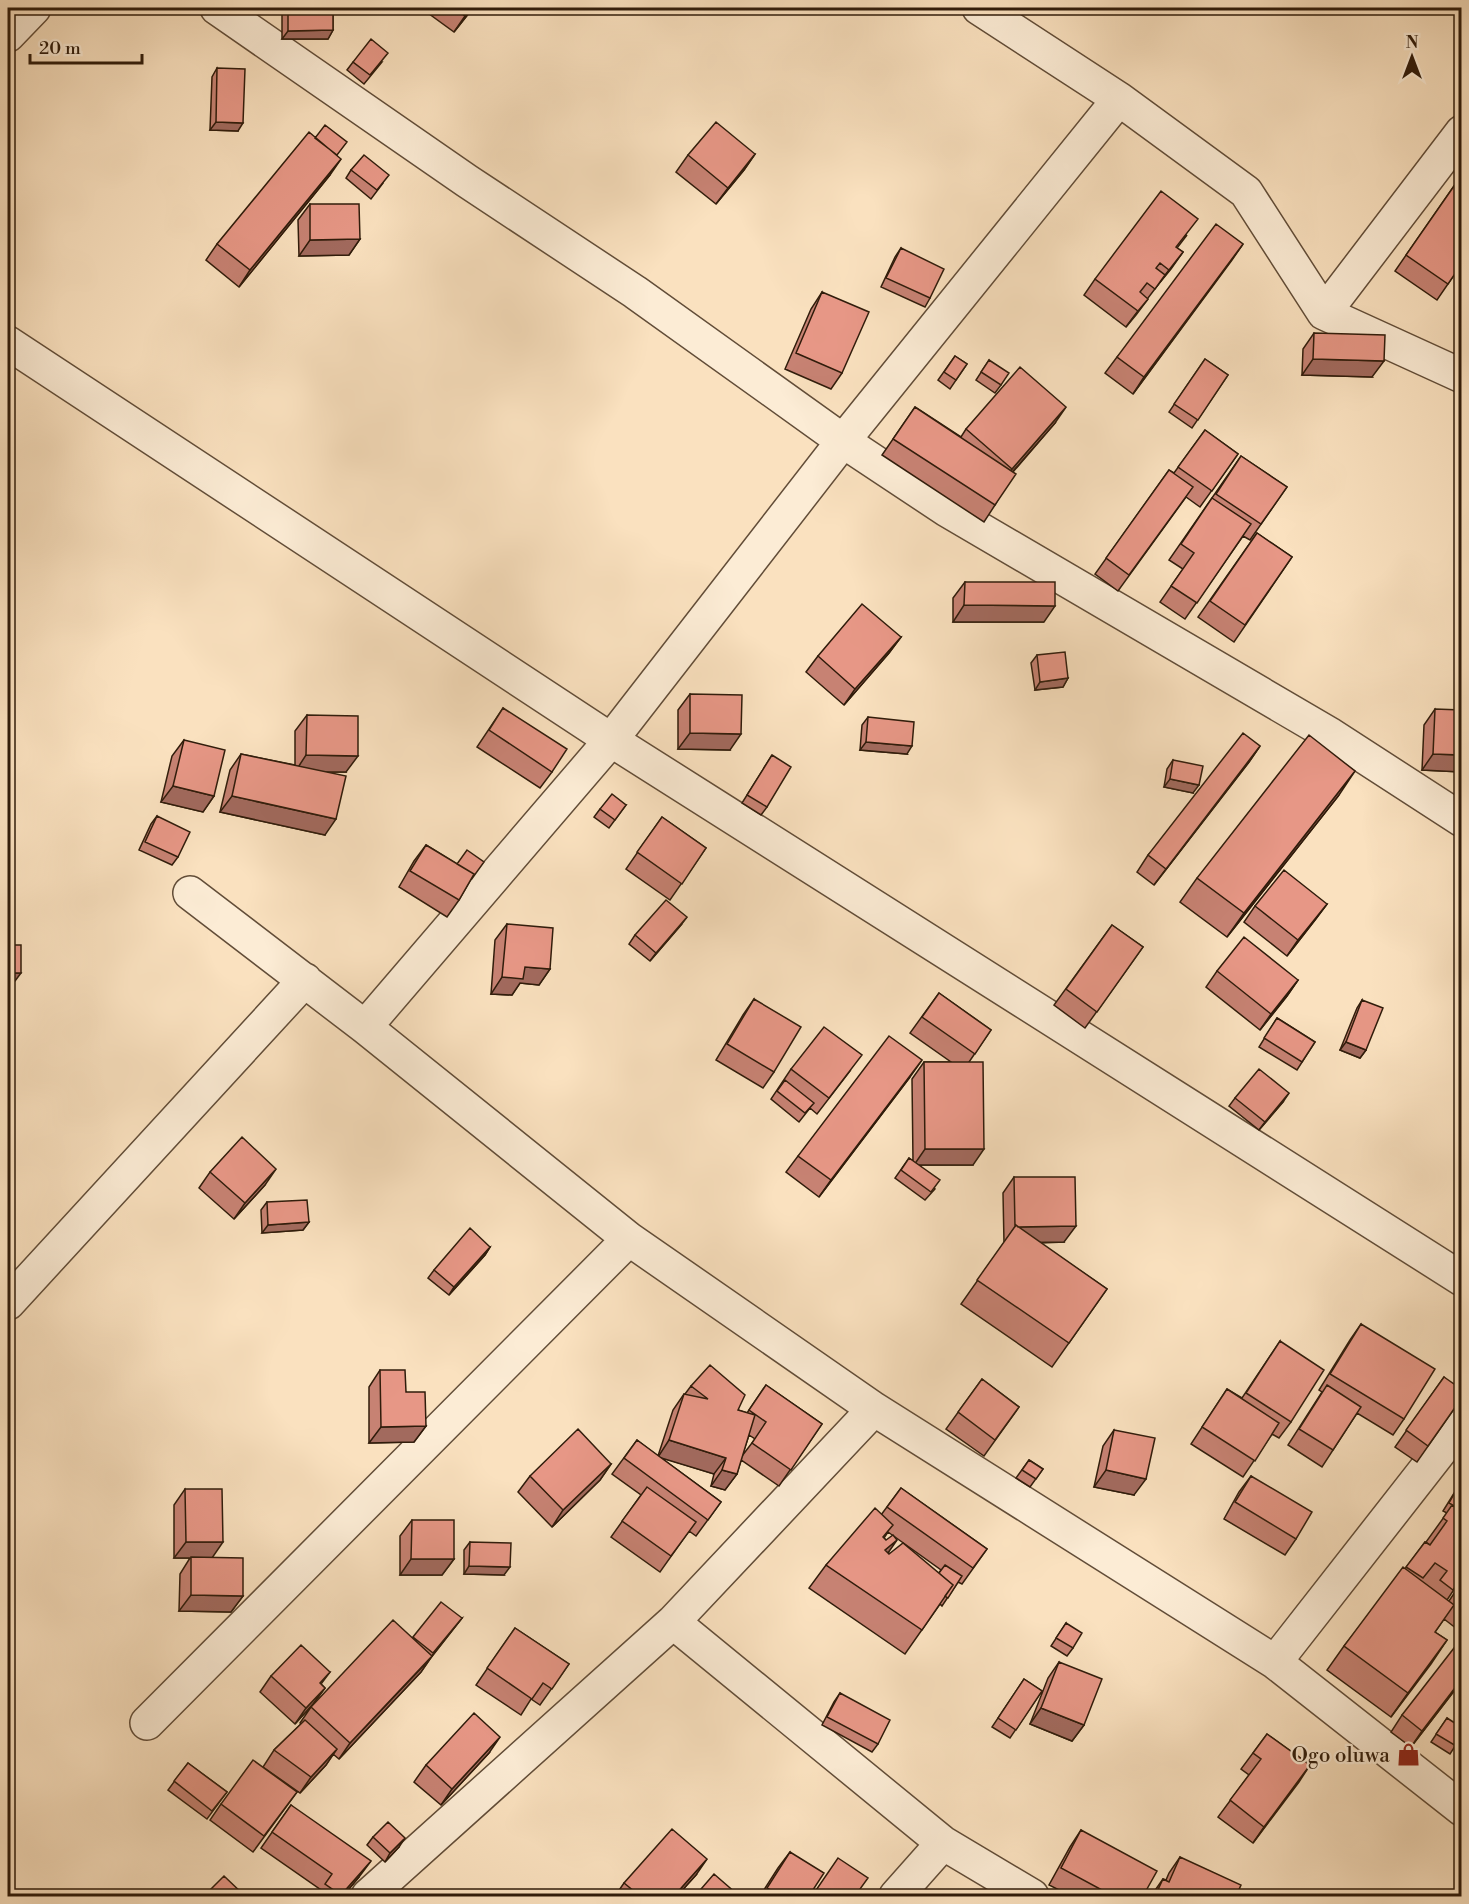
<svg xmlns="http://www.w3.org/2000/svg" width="1469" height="1904" viewBox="0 0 1469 1904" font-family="'Libre Bodoni',serif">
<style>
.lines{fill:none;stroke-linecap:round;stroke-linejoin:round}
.minor-casing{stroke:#624d38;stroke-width:36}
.minor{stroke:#fcecd5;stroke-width:33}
.wall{fill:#c78273;stroke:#301c0b;stroke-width:1.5;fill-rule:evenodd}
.shaded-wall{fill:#a26a5e;stroke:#301c0b;stroke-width:1.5}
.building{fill:#e79786;stroke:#301c0b;stroke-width:1.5}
.labels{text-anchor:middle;stroke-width:4.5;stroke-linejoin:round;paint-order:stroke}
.poi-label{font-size:21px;fill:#301c0b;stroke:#fcecd5;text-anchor:end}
</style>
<rect width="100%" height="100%" fill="#fae1bf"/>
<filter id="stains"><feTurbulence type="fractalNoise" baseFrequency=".00333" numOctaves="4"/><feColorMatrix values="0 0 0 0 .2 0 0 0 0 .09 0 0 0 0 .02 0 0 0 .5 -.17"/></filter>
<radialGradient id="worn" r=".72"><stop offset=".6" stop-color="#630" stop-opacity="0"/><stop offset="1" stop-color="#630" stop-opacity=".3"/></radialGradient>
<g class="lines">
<defs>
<path id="minor" d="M217 8 467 181 635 292 843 441 947 510 1331 735 1462 820
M979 8 1119 99 1246 192 1324 313 1462 376
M8 35 34 8
M1324 313 1462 132
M8 343 611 740 1462 1279
M190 893 365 1027 629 1239 874 1409 1275 1662 1462 1809
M365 1027 611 740 843 441 1119 99
M8 1303 305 980
M673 1622 943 1843 1032 1896
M1275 1662 1462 1423
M147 1723 629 1239
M368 1896 673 1622 874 1409
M896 1896 943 1843"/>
</defs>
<use href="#minor" class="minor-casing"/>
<use href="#minor" class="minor"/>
</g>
<path class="wall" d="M282 8H333V30L328 39H282Z
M421 8H473L454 32Z
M353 62H382L364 84 347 70Z
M217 68 238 131 210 130 212 77Z
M755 154 744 170 716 204 676 172 688 155Z
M337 155 330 175 239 287 206 260 217 244Z
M351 170 383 183 371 199 346 178Z
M1461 176V265L1437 300 1395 271Z
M310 204 360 239 349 255 299 256 298 220Z
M1187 235 1177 248 1183 252 1126 327 1084 295 1095 279Z
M1243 244 1133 394 1105 373 1117 357Z
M901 248 930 298 925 307 881 287 895 257Z
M822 292 842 373 831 389 785 369 811 309Z
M1314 333 1372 377 1302 375 1303 349Z
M955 356 967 364 950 389 938 380Z
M1205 359 1228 375 1192 428 1169 412Z
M989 360 1001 385 995 393 976 380Z
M915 407 961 437 966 429 1055 423 1013 472 995 505 984 522 882 455Z
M1205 430 1238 454 1200 507 1186 497 1118 591 1095 574 1169 470 1174 473Z
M1461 438V448L1457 445Z
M1241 456 1287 487 1250 540 1243 536 1185 619 1160 602 1183 569 1169 560Z
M1257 533 1292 557 1234 642 1198 617Z
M965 582 1044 622H953V598Z
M901 637 889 653 844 705 806 672 818 656Z
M1037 655 1068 678 1063 687 1035 690 1031 663Z
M690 694 730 750 678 749V710Z
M503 708 552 772 540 788 477 747Z
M1435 709 1461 772 1422 770 1424 725Z
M307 715 346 772H327L325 835 220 812 230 770 241 754 295 765V731Z
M868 717 907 754 860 750 862 725Z
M184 740 214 796 203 812 161 802 172 756Z
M1260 746 1249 762 1154 885 1137 872 1148 855Z
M772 755 767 807 761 815 742 803Z
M1173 760 1193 793 1164 787 1167 769Z
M1339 795 1227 937 1180 902 1197 878Z
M626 805 609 828 594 817 600 809Z
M157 816 178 857 172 865 139 850 151 824Z
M662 817 706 848 670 900 626 869Z
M426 845 457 864 470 881 459 900 447 917 399 887 414 861Z
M1327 904 1315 920 1287 956 1244 922 1255 906Z
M507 924 550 969 539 985 520 983 512 995 491 994 495 940Z
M681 925 650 961 629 944 635 935Z
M1112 925 1143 947 1085 1028 1054 1005Z
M1217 971 1298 980 1287 996 1260 1030 1206 987Z
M939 993 991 1030 969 1062 973 1165H920L935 1189 925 1200 895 1178 909 1158 913 1161 912 1079 924 1062H951L910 1033Z
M754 999 774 1072 763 1088 716 1060 743 1015Z
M1362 1000 1366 1050 1360 1058 1340 1050 1357 1008Z
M1277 1018 1315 1042 1297 1070 1259 1047Z
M791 1069 850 1071 817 1114 810 1108 799 1122 771 1099Z
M910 1077 819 1197 786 1172 798 1156Z
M1235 1098 1283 1102 1259 1130 1229 1106Z
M210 1172 265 1185 234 1219 199 1188Z
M1014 1177 1064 1242 1040 1243 1107 1289 1052 1367 961 1304 1004 1243 1003 1193Z
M267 1202 309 1222 303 1230 262 1233 261 1210Z
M490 1247 485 1255 449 1295 428 1278 434 1270Z
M1361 1324 1404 1419 1393 1435 1357 1413 1322 1467 1288 1445 1322 1392 1319 1390 1350 1340Z
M1280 1341 1291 1422 1279 1438 1272 1434 1243 1477 1191 1444 1227 1389 1242 1398Z
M380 1370 406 1392 426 1426 414 1442 369 1443V1387Z
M1444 1377 1461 1399 1417 1462 1395 1447Z
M982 1379 1019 1407 984 1456 946 1429Z
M766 1385 822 1424 779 1486 741 1460 737 1474 725 1490 711 1486 714 1474 660 1457 721 1502 696 1536 689 1531 660 1572 611 1537 641 1495 612 1474 637 1440 658 1456 673 1410 684 1394H685L691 1386 738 1410 747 1413ZM749 1435 755 1439 742 1456Z
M1114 1430 1134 1495 1094 1487 1103 1446Z
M1029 1460 1043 1469 1030 1487 1016 1478Z
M611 1464 600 1480 552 1527 518 1492 530 1476Z
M1251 1476 1296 1539 1285 1555 1224 1519 1239 1492Z
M1461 1482V1579L1447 1600 1449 1601 1461 1583V1632L1444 1619 1435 1632 1447 1640 1391 1717 1327 1670 1344 1646 1405 1569 1425 1542 1430 1545 1426 1542 1447 1513 1443 1511Z
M901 1488 987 1549 962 1584 958 1582 942 1606 940 1604 905 1654 809 1588 826 1565 881 1515ZM888 1532 941 1570 939 1573 889 1554 886 1540 884 1538Z
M185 1489 212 1558 243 1596 231 1612 179 1611 180 1574 190 1558H174V1505Z
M412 1520 454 1559 442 1575H400V1536Z
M470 1542 504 1575 464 1574V1550Z
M462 1618 432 1656 421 1672 339 1759 333 1754 326 1765 300 1793 263 1767 274 1750 301 1724 300 1723 311 1707 412 1638Z
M1066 1623 1073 1648 1067 1656 1051 1646Z
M515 1628 569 1664 540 1705 531 1699 521 1715 476 1685Z
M1059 1662 1084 1725 1072 1741 1030 1724 1048 1678Z
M330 1672 321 1684 325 1688 313 1704 295 1724 260 1692 271 1676Z
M1024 1679 1042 1691 1010 1738 992 1727Z
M1461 1682 1411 1747 1391 1732 1402 1715Z
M840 1693 878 1744 872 1752 822 1725 834 1702Z
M1447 1718 1461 1737 1450 1754 1431 1742Z
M1267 1734 1310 1765 1253 1843 1218 1817 1249 1775 1241 1769Z
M489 1753 441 1805 414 1782 426 1765Z
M188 1763 227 1792 207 1819 168 1790Z
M297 1792 253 1852 210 1820 221 1804Z
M291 1805 359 1877 343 1896H316L321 1890 261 1848Z
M1081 1830 1143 1896H1071L1049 1885 1070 1847Z
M373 1837 399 1847 385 1862 367 1845Z
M790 1852 809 1896H760L778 1868Z
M1180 1857 1236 1896H1151L1163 1879 1166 1880 1169 1873Z
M696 1875 677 1896H615L624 1883Z"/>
<path class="shaded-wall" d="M472 8H473L454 32 465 16Z
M333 30 328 39H282L288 31Z
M216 122 243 123 238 131 210 130Z
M755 154 744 170 716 204 728 188Z
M341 159 330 175 239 287 250 270Z
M360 239 349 255 299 256 310 240Z
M1243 244 1232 260 1133 394 1144 377Z
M1183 252 1171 269 1157 286 1169 270Z
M1148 299 1136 315 1126 327 1138 311Z
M1313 359 1384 361 1372 377 1302 375Z
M1066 407 1055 423 1001 485 1012 469Z
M964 605 1055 606 1044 622H953Z
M901 637 889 653 844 705 855 689Z
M1068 678 1063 687 1035 690 1040 682Z
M690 733 741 734 730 750 678 749Z
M866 742 912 746 907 754 860 750Z
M1260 746 1249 762 1154 885 1166 869Z
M1433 754 1461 755V772L1422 770Z
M306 755 358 756 346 772H295Z
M1355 771 1339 795 1227 937 1244 913Z
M1170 779 1199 785 1193 793 1164 787Z
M173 786 214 796 203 812 161 802Z
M232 796 336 819 325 835 220 812Z
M1327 904 1315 920 1287 956 1298 940Z
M687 917 681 925 650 961 656 953Z
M525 967 550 969 539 985 520 983 512 995 491 994 502 977Z
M8 973H21L15 981H8Z
M1298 980 1287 996 1260 1030 1271 1014Z
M1346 1042 1366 1050 1360 1058 1340 1050Z
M922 1060 910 1077 819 1197 831 1180Z
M1289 1093 1283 1102 1259 1130 1265 1122Z
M925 1149H984L973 1165H914Z
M276 1169 265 1185 234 1219 245 1203Z
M309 1222 303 1230 262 1233 268 1225Z
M1076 1226 1064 1242 1004 1243 1015 1227Z
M490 1247 485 1255 449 1295 454 1287Z
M426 1426 414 1442 369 1443 381 1427Z
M669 1440 726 1458 714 1474 658 1457Z
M611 1464 600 1480 552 1527 563 1510Z
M722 1470 737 1474 725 1490 711 1486Z
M1106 1470 1146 1479 1134 1495 1094 1487Z
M897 1540 881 1563 885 1550Z
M186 1542H223L212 1558H174Z
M411 1559H454L442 1575H400Z
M469 1566 510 1567 504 1575 464 1574Z
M191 1595 243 1596 231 1612 179 1611Z
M462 1618 432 1656 421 1672 339 1759 350 1743 430 1659Z
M1447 1640 1431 1664 1391 1717 1408 1693Z
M1461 1680V1682L1411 1747 1422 1731Z
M325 1688 313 1704 295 1724 306 1708Z
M1041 1708 1084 1725 1072 1741 1030 1724Z
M500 1737 489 1753 441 1805 452 1789Z
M337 1749 326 1765 300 1793 311 1777Z
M1310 1765 1299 1782 1253 1843 1264 1827Z
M405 1838 399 1847 385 1862 390 1853Z
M707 1859 696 1875 677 1896H674Z
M371 1861 359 1877 343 1896H340Z"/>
<path class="building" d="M288 8H333V30L288 31Z
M454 8H472L465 16Z
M371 39 388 53 370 75 353 62Z
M217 68 245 69 243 123 216 122Z
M716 122 755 154 728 188 688 155Z
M325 125 347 142 337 155 315 138Z
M309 132 341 159 250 270 217 244Z
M364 155 389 175 377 190 351 170Z
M1461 176V265L1448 284 1406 255Z
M1161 191 1198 219 1176 247 1183 252 1169 270 1160 263 1156 268 1165 275 1155 289 1147 283 1140 292 1148 299 1138 311 1095 279Z
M310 204H359L360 239 310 240Z
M1216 224 1243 244 1144 377 1117 357Z
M901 248 944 269 930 298 886 278Z
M822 292 869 312 842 373 796 353Z
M1314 333 1385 335 1384 361 1313 359Z
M955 356 967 364 956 380 944 372Z
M1205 359 1228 375 1198 420 1174 404Z
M989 360 1009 373 1001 385 981 372Z
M1020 367 1066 407 1012 469 966 429Z
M915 407 1016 474 995 505 893 439Z
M1205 430 1238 454 1212 491 1178 467Z
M1241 456 1287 487 1261 524 1216 494Z
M1169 470 1193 487 1129 575 1106 558Z
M1212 498 1251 524 1197 603 1171 586 1194 553 1181 544Z
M1257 533 1292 557 1245 625 1210 601Z
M965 582H1055V606L964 605Z
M862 604 901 637 855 689 818 656Z
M1065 652 1068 678 1040 682 1037 655Z
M690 694 742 695 741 734 690 733Z
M503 708 567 749 552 772 489 730Z
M1435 709 1461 710V755L1433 754Z
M307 715 358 716V756L306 755Z
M868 717 914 722 912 746 866 742Z
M1243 733 1260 746 1166 869 1148 855Z
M1309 735 1355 771 1244 913 1197 878Z
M184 740 225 750 214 796 173 786Z
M241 754 346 776 336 819 232 796Z
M772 755 791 767 767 807 747 795Z
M1173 760 1203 766 1199 785 1170 779Z
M612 794 626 805 615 820 600 809Z
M157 816 190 832 178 857 145 842Z
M662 817 706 848 682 884 637 852Z
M426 845 474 874 459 900 410 871Z
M467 850 484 862 471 880 474 874 457 864Z
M1284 870 1327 904 1298 940 1255 906Z
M666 900 687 917 656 953 635 935Z
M507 924 553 928 550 969 525 967 523 979 502 977Z
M1112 925 1143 947 1097 1012 1066 989Z
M1244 937 1298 980 1271 1014 1217 971Z
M8 945H21V973H8Z
M939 993 991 1030 975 1054 922 1017Z
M754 999 801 1027 774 1072 727 1044Z
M1362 1000 1383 1008 1366 1050 1346 1042Z
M1277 1018 1315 1042 1302 1062 1264 1038Z
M824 1027 862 1055 829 1098 791 1069Z
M889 1036 922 1060 831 1180 798 1156Z
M924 1062H983L984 1149H925Z
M1259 1069 1289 1093 1265 1122 1235 1098Z
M785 1080 814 1103 805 1113 777 1091Z
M242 1137 276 1169 245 1203 210 1172Z
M909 1158 940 1180 931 1192 901 1170Z
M1014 1177H1075L1076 1226 1018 1227 1016 1225 1015 1227Z
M307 1200 309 1222 268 1225 267 1202Z
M1016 1225 1107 1289 1069 1343 977 1280Z
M470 1228 490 1247 454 1287 434 1270Z
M1361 1324 1435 1369 1404 1419 1330 1374Z
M1280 1341 1324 1370 1291 1422 1246 1393Z
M710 1365 745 1395 738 1410 755 1415 737 1474 722 1470 726 1458 669 1440 684 1394 708 1399 691 1386Z
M380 1370H405L406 1392H425L426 1426 381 1427Z
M1444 1377 1461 1389V1399L1428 1446 1406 1430Z
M982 1379 1019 1407 995 1440 958 1412Z
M766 1385 822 1424 791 1470 752 1443 766 1422 749 1410Z
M1327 1385 1361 1407 1333 1450 1299 1429Z
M1227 1389 1279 1423 1255 1461 1202 1427Z
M578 1429 611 1464 563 1510 530 1476Z
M1114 1430 1155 1438 1146 1479 1106 1470Z
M637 1440 721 1502 708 1520 624 1458Z
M1029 1460 1043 1469 1036 1479 1022 1470Z
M1251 1476 1312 1512 1296 1539 1235 1502Z
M1461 1482V1510L1449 1503Z
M647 1487 696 1522 671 1556 622 1521Z
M901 1488 987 1549 973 1568 887 1507Z
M185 1489H222L223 1542H186Z
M1452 1505 1461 1512V1579L1453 1590 1440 1580 1447 1571 1435 1563 1423 1578 1406 1567 1425 1542 1430 1545 1447 1521 1443 1518Z
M875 1508 893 1525 883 1537 886 1540 893 1535 897 1540 885 1550 889 1554 903 1543 953 1585 922 1630 826 1565Z
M412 1520H454V1559H411Z
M470 1542 511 1543 510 1567 469 1566Z
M191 1557 243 1558V1596L191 1595Z
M945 1565 962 1576 948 1598 945 1596 953 1585 939 1573Z
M1403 1567 1454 1605 1435 1632 1447 1640 1408 1693 1344 1646Z
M1461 1583V1596L1455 1592Z
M441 1602 462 1618 433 1653 413 1637Z
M393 1620 432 1656 350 1743 311 1707Z
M1066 1623 1082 1633 1073 1648 1056 1638Z
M515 1628 569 1664 552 1689 543 1683 532 1699 487 1668Z
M1461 1639V1680L1422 1731 1402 1715Z
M301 1645 330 1672 320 1683 325 1688 306 1708 271 1676Z
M1059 1662 1102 1679 1084 1725 1041 1708Z
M1024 1679 1042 1691 1016 1730 998 1718Z
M840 1693 890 1720 878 1744 827 1717Z
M474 1713 500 1737 452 1789 426 1765Z
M1447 1718 1461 1727V1737L1456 1746 1436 1734Z
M305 1720 337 1749 311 1777 274 1750Z
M1267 1734 1310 1765 1264 1827 1230 1800 1261 1759 1253 1753Z
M253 1760 297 1792 264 1836 221 1804Z
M188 1763 227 1792 212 1811 174 1781Z
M291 1805 371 1861 341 1895 325 1884 332 1874 272 1832Z
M388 1822 405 1838 390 1853 373 1837Z
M672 1829 707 1859 674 1896H640L624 1883Z
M1081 1830 1157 1871 1143 1896H1113L1061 1868Z
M790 1852 824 1873 809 1896H781L767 1888Z
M1180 1857 1241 1885 1236 1896H1155L1163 1879 1169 1882Z
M838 1858 868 1878 855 1896H812Z
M714 1874 737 1894 735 1896H695Z
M224 1876 245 1896H204Z"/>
<defs>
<symbol id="shop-bare" viewBox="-9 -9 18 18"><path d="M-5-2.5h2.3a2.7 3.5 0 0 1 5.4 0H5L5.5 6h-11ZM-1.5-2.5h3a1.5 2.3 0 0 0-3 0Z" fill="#8f2418" stroke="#fcecd5" stroke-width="2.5" paint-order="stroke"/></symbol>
</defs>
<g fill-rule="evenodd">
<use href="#shop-bare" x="1392" y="1738" width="33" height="33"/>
</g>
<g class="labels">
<g class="poi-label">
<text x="1390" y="1762">Ogo oluwa</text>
</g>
</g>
<rect width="1469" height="1904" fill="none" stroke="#fae1bf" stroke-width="30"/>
<rect x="9" y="9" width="1451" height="1886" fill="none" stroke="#301c0b" stroke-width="3"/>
<rect x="15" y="15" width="1439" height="1874" fill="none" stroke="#301c0b" stroke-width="1.5"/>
<g transform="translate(1412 57)" stroke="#fcecd5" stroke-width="4.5" paint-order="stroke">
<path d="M0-4.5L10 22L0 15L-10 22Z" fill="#301c0b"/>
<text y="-9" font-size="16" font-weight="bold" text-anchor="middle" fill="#301c0b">N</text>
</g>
<path d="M30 54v9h112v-9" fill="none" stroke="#301c0b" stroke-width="3"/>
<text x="39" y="54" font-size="18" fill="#301c0b" stroke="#fcecd5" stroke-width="4.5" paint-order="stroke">20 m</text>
<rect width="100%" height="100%" filter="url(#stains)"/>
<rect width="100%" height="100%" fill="url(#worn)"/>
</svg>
